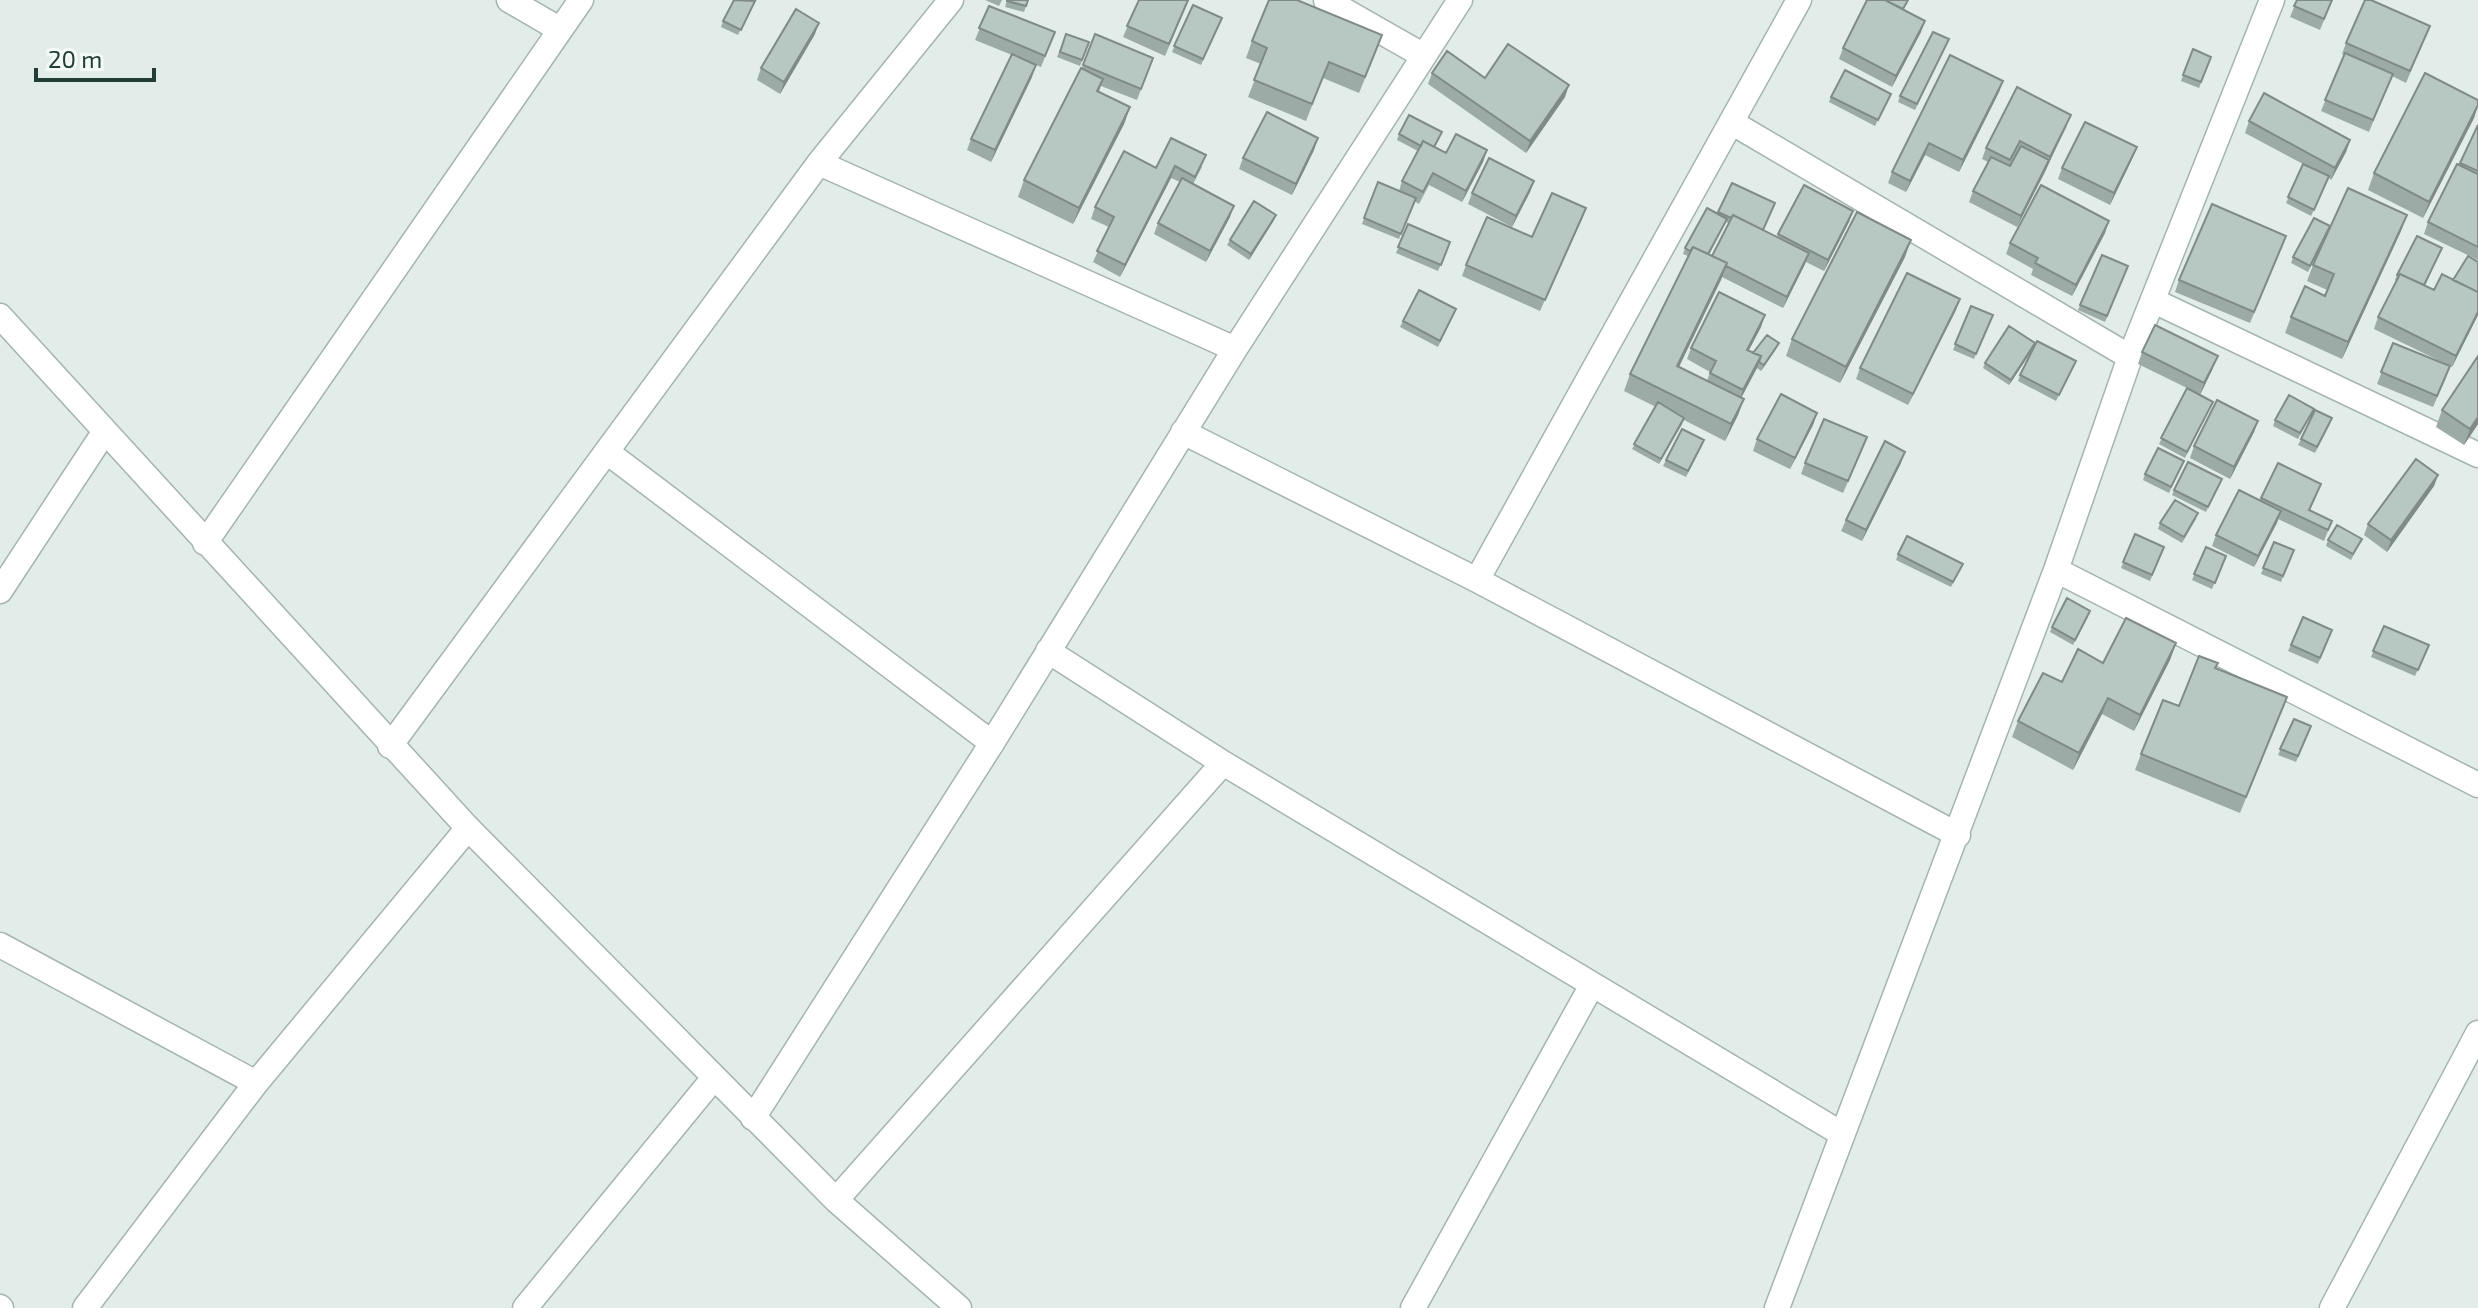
<svg xmlns="http://www.w3.org/2000/svg" width="2478" height="1308" viewBox="0 0 2478 1308" font-family="'Exo 2',sans-serif">
<style>
.lines{fill:none;stroke-linecap:round;stroke-linejoin:round}
.street-casing{stroke:#a5b4af;stroke-width:27}
.street{stroke:#fff;stroke-width:24}
.wall{fill:#9daba6;fill-rule:evenodd}
.shaded-wall{fill:#808b87}
.building{fill:#b7c7c1;stroke:#808b87;stroke-width:2}
</style>
<rect width="100%" height="100%" fill="#e2ece8"/>
<g class="lines">
<defs>
<path id="street" d="M509 0 559 29
M1326 0 1424 56
M1731 122 2130 357
M819 163 1235 349
M2154 301 2478 455
M0 316 468 828 836 1200 959 1308
M1183 432 1477 580 1958 835
M607 452 992 743
M205 543 581 0
M2056 570 2478 785
M1477 580 1799 0
M0 591 105 431
M1048 651 1223 763 1842 1134
M390 746 819 163 951 0
M0 945 256 1083
M753 1118 992 743 1235 349 1460 0
M836 1200 1223 763
M0 1307 1 1308
M85 1308 256 1083 468 828
M525 1308 713 1079
M1413 1308 1592 985
M1777 1308 2056 570 2130 357 2272 0
M2332 1308 2478 1033"/>
</defs>
<use href="#street" class="street-casing"/>
<use href="#street" class="street"/>
</g>
<path class="wall" d="M985 0H1002L999 6Z
M1007 0H1028L1024 12 1005 7Z
M1139 0H1189L1165 56 1123 37Z
M2297 0H2332L2320 30 2290 17Z
M755 1 738 35 721 27 723 21Z
M1193 5 1222 18 1201 65 1172 52Z
M989 6 1055 32 1041 67 1022 59 1032 77 991 162 967 150 971 139 1012 55 975 40Z
M1904 10 1921 32 1892 87 1839 59 1843 48Z
M2430 26 2406 83 2392 76 2369 132 2321 111 2344 55 2342 54 2346 43Z
M815 34 780 94 757 80 761 68Z
M1066 34 1089 42 1080 66 1057 57Z
M1095 34 1153 58 1137 100 1101 86 1099 92 1130 107 1124 124 1073 224 1018 197 1024 180 1082 68Z
M1949 39 1915 110 1898 102 1900 96Z
M1252 41 1376 52 1359 93 1323 78 1306 121 1248 97 1261 64 1246 58Z
M2193 49 2211 57 2199 88 2181 81Z
M1432 73 1485 78 1565 97 1526 153 1428 84Z
M2003 81 1999 92 1959 172 1925 155 1906 192 1888 183 1892 172Z
M1891 94 1875 126 1829 102 1831 97Z
M2478 100V106L2474 118 2423 218 2368 190 2374 173Z
M2249 121 2350 140 2346 152 2331 180 2329 178 2311 216 2286 203 2303 164 2245 133Z
M2478 125V260L2424 234 2428 222 2459 165Z
M2067 126 2017 227 1969 202 1973 191 1988 162 1982 159 1986 148Z
M1399 134 1440 137 1435 147 1446 153 1487 150 1483 162 1462 202 1429 185 1419 204 1414 201 1399 239 1362 224 1378 182 1399 191 1402 181 1418 151 1397 140Z
M1171 138 1202 167 1193 184 1230 217 1206 262 1154 234 1158 223 1180 182 1171 178 1120 277 1093 262 1109 227 1091 219 1095 207 1156 168Z
M2137 147 2132 159 2110 205 2058 179 2062 168Z
M1314 150 1292 195 1239 169 1243 158Z
M1534 181 1530 192 1512 227 1468 204 1472 193Z
M1732 183 1763 230 1777 237 1778 234 1853 211 1849 222 1824 271 1806 262 1783 308 1722 277 1679 367 1707 381 1710 372 1687 359 1691 348 1761 327 1749 350 1753 353 1779 343 1776 349 1761 371 1757 368 1741 398 1744 399 1738 415 1725 441 1684 420 1659 464 1632 449 1656 407 1624 391 1630 374 1688 256 1683 254 1685 248 1717 214ZM1726 222 1729 223 1712 256 1709 255Z
M1586 208 1540 311 1462 276 1466 265 1532 237Z
M1274 220 1249 260 1227 245 1230 240Z
M1408 224 1450 242 1438 271 1396 253Z
M2401 231 2342 359 2285 333 2291 317 2325 296 2327 290 2307 281 2313 265Z
M2328 232 2308 272 2291 263 2293 257Z
M2105 233 2072 296 2031 275 2033 269 2006 254 2010 243Z
M2282 247 2250 323 2175 292 2179 280Z
M2442 248 2425 286 2434 290 2453 280 2478 315 2452 367 2374 329 2378 317 2396 281 2395 280 2397 275Z
M2102 255 2128 266 2105 322 2078 310Z
M1905 257 1840 383 1786 356 1792 339Z
M1971 306 1993 315 1974 359 1953 350Z
M1456 309 1438 347 1400 327 1403 321Z
M1956 310 1908 405 1856 379 1860 368Z
M2035 343 2033 349 2009 385 1983 368 1985 363Z
M2393 343 2446 378 2433 407 2377 384Z
M2142 352 2213 368 2200 395 2213 402 2185 458 2159 444 2187 388 2138 364Z
M2074 366 2056 401 2018 381 2020 375Z
M2442 410 2478 424 2464 445 2436 427Z
M1817 413 1813 425 1790 469 1753 451 1757 439Z
M2312 414 2298 439 2273 426 2275 420Z
M2258 421 2254 432 2230 479 2190 458 2194 446Z
M2330 424 2315 453 2298 445 2301 439Z
M1702 446 1686 477 1663 466 1666 460Z
M1863 448 1843 493 1801 474 1805 463Z
M2184 461 2169 493 2143 480 2145 474Z
M1901 463 1862 541 1841 531 1846 520Z
M2278 463 2321 484 2310 510 2332 521 2324 541 2278 519 2254 567 2212 546 2216 535 2260 500Z
M2438 475 2434 486 2387 552 2364 535 2368 524Z
M2219 484 2206 512 2172 495 2174 490Z
M2196 519 2182 543 2158 529 2160 523Z
M2135 534 2164 547 2150 581 2121 568Z
M2362 539 2351 560 2326 546 2328 540Z
M2274 542 2294 550 2281 582 2261 574Z
M2206 547 2226 556 2212 589 2192 580Z
M1898 554 1963 564 1951 587 1896 560Z
M2088 617 2073 645 2050 632 2052 627Z
M2303 617 2332 630 2318 664 2288 651Z
M2384 626 2429 645 2415 676 2371 657Z
M2176 643 2170 660 2134 731 2102 714 2073 770 2012 737 2018 721 2062 682 2103 663Z
M2216 668 2287 697 2240 813 2135 770 2141 754 2179 706Z
M2294 719 2311 726 2296 762 2278 755Z"/>
<path class="shaded-wall" d="M1925 21 1921 32 1892 87 1896 76Z
M819 23 815 34 780 94 784 82Z
M1036 65 1032 77 991 162 995 150Z
M2003 81 1999 92 1959 172 1963 160Z
M1569 85 1565 97 1526 153 1530 141Z
M2478 105 2474 118 2423 218 2429 202Z
M1130 107 1124 124 1073 224 1079 208Z
M2071 115 2045 172 2017 227 2021 216Z
M1318 138 1314 150 1292 195 1296 184Z
M2350 140 2346 152 2331 180 2335 168Z
M1929 143 1925 155 1906 192 1910 181Z
M2137 147 2132 159 2110 205 2114 193Z
M1487 150 1483 162 1462 202 1466 191Z
M1175 166 1171 178 1120 277 1125 265Z
M1534 181 1530 192 1512 227 1516 216Z
M1234 206 1230 217 1206 262 1210 251Z
M1586 208 1582 219 1540 311 1545 300Z
M1853 211 1849 222 1824 271 1828 260Z
M1276 215 1274 220 1249 260 1251 254Z
M2407 215 2401 231 2342 359 2348 342Z
M2109 221 2105 233 2072 296 2076 285Z
M1911 240 1905 257 1840 383 1846 367Z
M1809 253 1805 264 1783 308 1787 297Z
M1727 263 1721 280 1671 383 1677 366Z
M1960 299 1956 310 1908 405 1913 394Z
M2478 312V315L2452 367 2456 356Z
M1765 315 1761 327 1743 361 1747 350Z
M1779 343 1776 349 1761 371 1764 365Z
M2035 343 2033 349 2009 385 2011 380Z
M1761 356 1757 368 1739 402 1743 390Z
M2218 356 2213 368 2200 395 2204 383Z
M1744 399 1738 415 1725 441 1731 424Z
M1817 413 1813 425 1790 469 1795 458Z
M2478 417V424L2464 445 2470 429Z
M1684 418 1682 424 1659 464 1661 459Z
M2258 421 2254 432 2230 479 2234 467Z
M1905 452 1901 463 1862 541 1866 530Z
M2438 475 2434 486 2387 552 2391 540Z
M2281 511 2277 523 2254 567 2258 556Z
M2176 643 2170 660 2134 731 2140 715Z
M2108 698 2102 714 2073 770 2079 753Z"/>
<path class="building" d="M734 0 755 1 741 30 723 21Z
M1007 0H1028L1026 6 1007 1Z
M1139 0H1188L1169 44 1127 26Z
M1269 0H1297L1382 35 1365 77 1329 62 1312 104 1254 80 1267 48 1252 41Z
M1867 0H1885L1925 21 1896 76 1843 48Z
M1885 0H1908L1903 9Z
M2297 0H2332L2324 19 2294 6Z
M2365 0H2371L2430 26 2410 71 2346 43Z
M1193 5 1222 18 1203 59 1174 46Z
M989 6 1055 32 1045 56 979 28Z
M796 9 819 23 784 82 761 68Z
M1933 32 1949 39 1917 104 1900 96Z
M1066 34 1089 42 1082 60 1060 52Z
M1095 34 1153 58 1141 89 1083 65Z
M1508 44 1569 85 1530 141 1432 73 1447 51 1485 78Z
M2193 49 2211 57 2201 82 2183 75Z
M2345 53 2393 74 2373 120 2325 100Z
M1012 54 1036 65 995 150 971 139Z
M1950 55 2003 81 1963 160 1929 143 1910 181 1892 172Z
M1081 68 1103 79 1097 91 1130 107 1079 208 1024 180Z
M1845 70 1891 94 1878 120 1831 97Z
M2425 73 2478 100V105L2429 202 2374 173Z
M2017 87 2071 115 2050 157 2020 141 2010 160 1986 148Z
M2264 93 2350 140 2335 168 2249 121Z
M1267 112 1318 138 1296 184 1243 158Z
M1409 115 1442 132 1434 147 1423 141 1421 146 1399 134Z
M2085 122 2137 147 2114 193 2062 168Z
M2478 125V171L2460 163Z
M1456 134 1487 150 1466 191 1433 173 1423 192 1402 181 1423 141 1446 153Z
M1171 138 1206 155 1195 177 1175 166 1125 265 1097 251 1114 217 1095 207 1124 151 1156 168Z
M2021 146 2049 160 2021 216 1973 191 1991 157 2010 166Z
M1489 158 1534 181 1516 216 1472 193Z
M2303 164 2329 176 2314 210 2288 197Z
M2457 164 2478 174V247L2428 222Z
M1182 178 1234 206 1210 251 1158 223Z
M1378 182 1416 198 1401 234 1364 218Z
M1732 183 1775 203 1763 230 1733 215 1731 218 1718 212Z
M1804 185 1853 211 1828 260 1778 234Z
M2041 185 2109 221 2076 285 2035 263 2038 258 2010 243Z
M2348 188 2407 215 2348 342 2291 317 2305 286 2325 296 2334 274 2313 265Z
M1552 193 1586 208 1545 300 1466 265 1487 217 1532 237Z
M1254 201 1276 215 1251 254 1230 240Z
M2212 204 2286 236 2254 312 2179 280Z
M1707 208 1727 219 1708 254 1693 247 1690 251 1685 248Z
M1857 212 1911 240 1846 367 1792 339Z
M1733 215 1809 253 1787 297 1726 266 1727 263 1712 256Z
M2314 218 2330 226 2310 266 2293 257Z
M1408 224 1450 242 1441 265 1398 247Z
M2417 236 2442 248 2424 285 2400 274 2399 276 2397 275Z
M1693 247 1727 263 1677 366 1744 399 1731 424 1630 374Z
M2102 255 2128 266 2107 316 2080 305Z
M2468 256 2478 262V292L2453 280Z
M1907 273 1960 299 1913 394 1860 368Z
M2400 274 2434 290 2442 274 2478 292V312L2456 356 2378 317Z
M1419 290 1456 309 1440 341 1403 321Z
M1719 292 1765 315 1747 350 1761 356 1743 390 1710 373 1716 361 1691 348Z
M1971 306 1993 315 1976 354 1955 344Z
M2155 325 2218 356 2204 383 2142 352Z
M2009 326 2035 343 2011 380 1985 363Z
M1767 335 1779 343 1764 365 1759 362 1761 356 1753 353Z
M2037 341 2076 361 2059 395 2020 375Z
M2393 343 2450 366 2437 396 2381 372Z
M2478 356V417L2470 429 2442 410Z
M2187 388 2213 402 2187 452 2161 438Z
M1781 394 1817 413 1795 458 1757 439Z
M2289 395 2314 409 2300 433 2275 420Z
M2217 400 2258 421 2234 467 2194 446Z
M1658 402 1684 418 1661 459 1634 444Z
M2315 410 2332 418 2317 447 2301 439Z
M1824 419 1867 437 1848 481 1805 463Z
M1682 429 1704 440 1688 471 1666 460Z
M1885 441 1905 452 1866 530 1846 520Z
M2158 448 2184 461 2171 487 2145 474Z
M2416 459 2438 475 2391 540 2368 524Z
M2188 462 2222 479 2208 507 2174 490Z
M2278 463 2321 484 2309 510 2332 521 2328 530 2261 498Z
M2239 490 2281 511 2258 556 2216 535Z
M2175 500 2198 513 2184 537 2160 523Z
M2337 525 2362 539 2353 554 2328 540Z
M2135 534 2164 547 2152 575 2123 562Z
M1907 536 1963 564 1953 582 1898 554Z
M2274 542 2294 550 2283 576 2263 568Z
M2206 547 2226 556 2215 583 2194 574Z
M2067 598 2090 611 2075 640 2052 627Z
M2303 617 2332 630 2320 658 2291 645Z
M2126 618 2176 643 2140 715 2108 698 2079 753 2018 721 2043 673 2062 682 2078 649 2103 663Z
M2384 626 2429 645 2418 670 2373 651Z
M2199 656 2218 663 2215 668 2287 697 2246 797 2141 754 2163 700 2179 706Z
M2294 719 2311 726 2298 756 2280 749Z"/>
<path d="M36 68v12h118v-12" fill="none" stroke="#223e37" stroke-width="4"/>
<text x="48" y="68" font-size="24" fill="#223e37" stroke="#f3f9f6" stroke-width="6" paint-order="stroke">20 m</text>
</svg>
